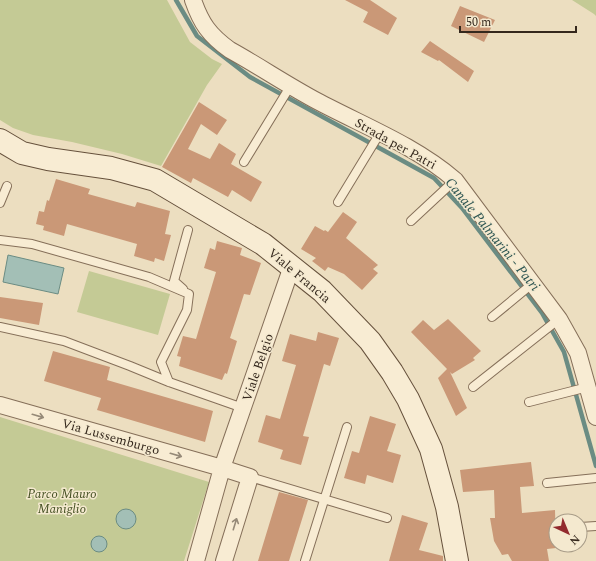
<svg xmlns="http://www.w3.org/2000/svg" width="596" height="561" viewBox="0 0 596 561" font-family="Spectral,serif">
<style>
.green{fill:#c4ca95}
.water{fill:#a3bfb6;stroke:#6b8c83}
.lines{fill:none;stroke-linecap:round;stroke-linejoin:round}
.stream{stroke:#6b8c83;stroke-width:4.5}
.building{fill:#ca9877}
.lane-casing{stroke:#856f59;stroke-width:10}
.street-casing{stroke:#856f59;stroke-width:18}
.secondary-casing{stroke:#66513c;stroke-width:24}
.lane{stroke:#f8ecd3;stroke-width:8}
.street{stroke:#f8ecd3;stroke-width:16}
.secondary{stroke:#f8ecd3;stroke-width:22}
.oneway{stroke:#968a78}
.labels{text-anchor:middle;stroke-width:3;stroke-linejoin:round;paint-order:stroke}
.street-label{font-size:13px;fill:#35281d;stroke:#f4e9cf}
.park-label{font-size:13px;font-style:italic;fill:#465124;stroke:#f4e9cf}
.water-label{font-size:14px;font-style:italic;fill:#2c5451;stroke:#f4e9cf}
</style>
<rect width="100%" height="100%" fill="#ecdec0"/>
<path class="green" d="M0 0H167L190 42 212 59 222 64 207 85 161 166 122 154 72 142 33 135 13 128 0 120Z
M572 0H596V16L594 14Z
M89 271 170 294 158 335 77 312Z
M0 417 209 482 184 561H0Z"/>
<path class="water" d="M8 255 64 268 58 294 3 282Z
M116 519a10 10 0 1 1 20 0a10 10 0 1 1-20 0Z
M91 544a8 8 0 1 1 16 0a8 8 0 1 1-16 0Z"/>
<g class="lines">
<path class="stream" d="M176 0 197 36 250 77 434 178 462 208 542 313 564 352 596 466"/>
</g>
<path class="building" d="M345 0H370L397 18 388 35 363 22 368 12Z
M460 6 495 20 484 42 451 26Z
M430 41 474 71 468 82 439 60 438 61 421 52Z
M199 102 227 120 217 135 201 124 188 149 210 159 219 143 236 154 231 164 262 182 251 202 232 190 228 197 193 178 191 183 162 167Z
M56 179 90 189 88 194 135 207 137 202 170 211 165 234 171 235 164 261 155 258 154 262 134 256 137 244 67 224 64 236 43 230 44 226 36 224 39 211 44 212 47 200 49 201Z
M343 212 357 222 346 238 378 265 373 269 378 273 362 290 344 274 328 267 325 271 312 261 316 258 301 249 315 226 324 231 325 230 328 232Z
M217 241 242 248 240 255 261 263 250 295 244 294 230 338 237 341 227 374 225 373 222 380 179 366 181 357 177 356 183 336 196 339 216 272 204 268 210 248 215 250Z
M0 297 43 303 39 325 0 318Z
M448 319 481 351 473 358 475 360 452 374 450 372 467 408 456 416 438 378 447 369 411 332 423 320 434 330Z
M318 332 339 338 330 366 324 364 303 436 309 437 301 465 280 459 283 450 258 442 266 415 280 419 296 365 282 361 290 334 316 341Z
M53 351 110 367 107 380 213 411 205 442 104 412 97 410 101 398 44 381Z
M370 416 396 424 387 451 401 455 393 483 367 475 365 484 344 478 352 451 359 453Z
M531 462 534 486 520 487 522 513 555 510 556 548 547 549 549 561H512L508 554 502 555 494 541 490 518H495L494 490 463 492 460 470Z
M279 492 308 500 289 561H258Z
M402 515 428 523 419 550 443 556V561H389Z"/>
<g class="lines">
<defs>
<path id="lane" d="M244 162 291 85
M338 202 380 133
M0 203 7 186
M411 221 455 180
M0 240 32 244 149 277 189 294 187 310 161 362 169 382
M183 289 174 281 188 230
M492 317 532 284
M0 327 64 341 130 366 169 382 243 408
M473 387 559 319
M529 402 588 387
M250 477 387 518
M547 483 596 478
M580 527 596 526
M305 561 347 427"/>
<path id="street" d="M193 0C201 23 209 35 230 50 259 66 287 85 317 101 364 126 414 145 455 180L559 319 578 353 596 417
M0 405 222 468 250 477 224 561
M196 561 222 468 292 266"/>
<path id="secondary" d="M0 140 22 153 48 159 111 168 155 180 263 244 322 291 370 341 392 372 408 399 431 449 447 507 457 561"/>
</defs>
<use href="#lane" class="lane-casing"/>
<use href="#street" class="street-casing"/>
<use href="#secondary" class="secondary-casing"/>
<use href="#lane" class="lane"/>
<use href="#street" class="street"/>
<use href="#secondary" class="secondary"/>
</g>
<defs><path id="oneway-shaft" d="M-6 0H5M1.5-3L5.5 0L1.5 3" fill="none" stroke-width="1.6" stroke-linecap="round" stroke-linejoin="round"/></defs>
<g class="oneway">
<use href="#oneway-shaft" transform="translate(38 416) rotate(16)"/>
<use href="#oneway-shaft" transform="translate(176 455) rotate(16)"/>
<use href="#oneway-shaft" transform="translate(235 524) rotate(-73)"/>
</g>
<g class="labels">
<g class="street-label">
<text transform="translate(396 143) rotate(29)" y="5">Strada per Patri</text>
<text transform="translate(300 275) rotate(40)" y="5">Viale Francia</text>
<text transform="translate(257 367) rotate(-71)" y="5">Viale Belgio</text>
<text transform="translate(111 436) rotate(16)" y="5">Via Lussemburgo</text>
</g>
<g class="park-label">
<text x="62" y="498">Parco Mauro<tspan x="62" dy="15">Maniglio</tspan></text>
</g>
<g class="water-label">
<text transform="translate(493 234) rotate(51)" y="5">Canale Palmarini - Patri</text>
</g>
</g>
<g transform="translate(568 533) rotate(136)"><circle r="19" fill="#f4e9cf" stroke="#a89c88"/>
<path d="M0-3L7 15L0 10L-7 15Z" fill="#922a2d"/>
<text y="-6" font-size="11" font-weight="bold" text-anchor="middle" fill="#35281d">N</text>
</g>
<path d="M460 26v6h116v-6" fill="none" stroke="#35281d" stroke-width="2"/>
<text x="466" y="26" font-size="12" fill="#35281d" stroke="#f4e9cf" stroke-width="3" paint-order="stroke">50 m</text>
</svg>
